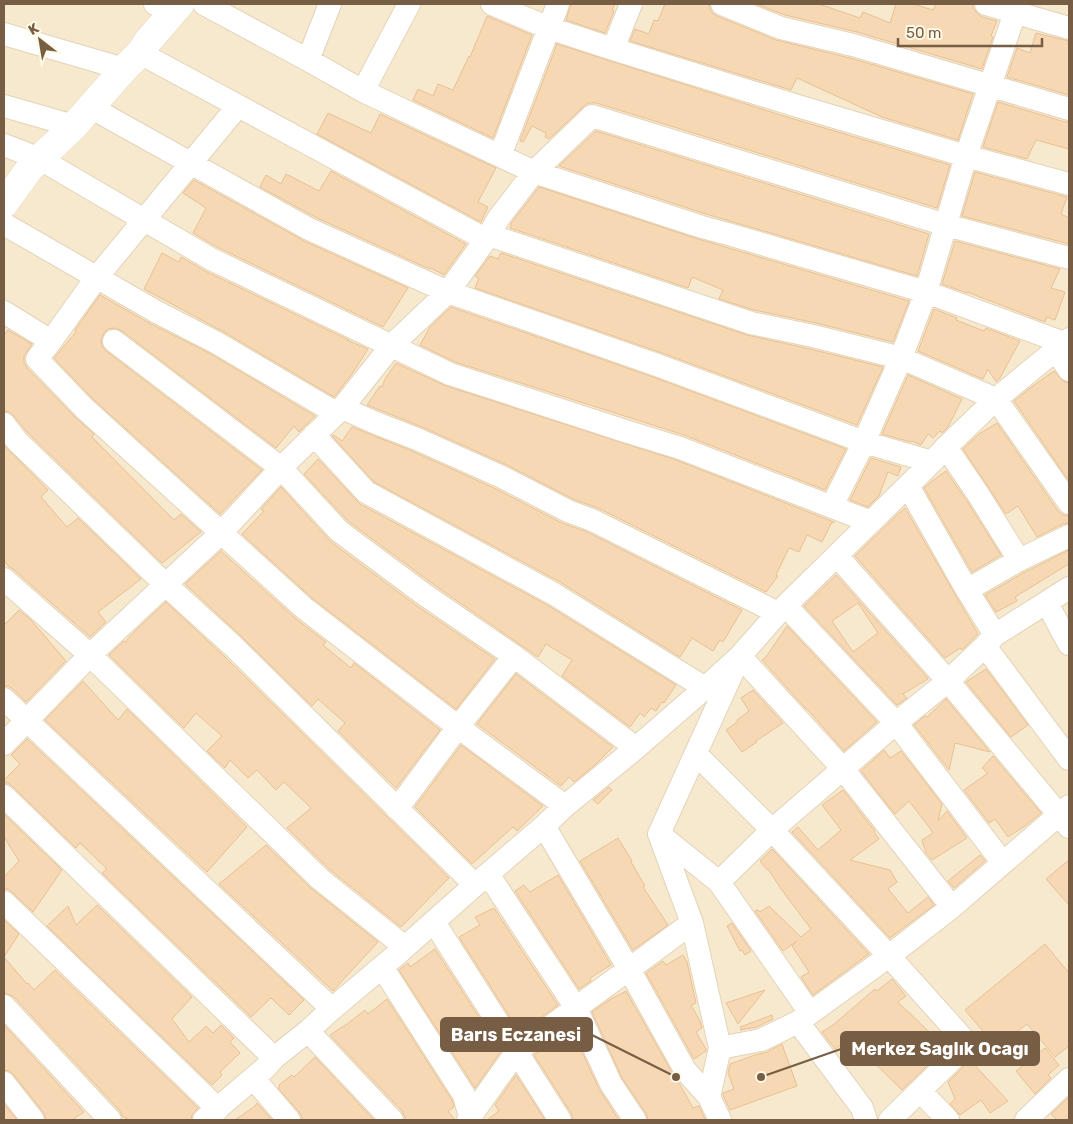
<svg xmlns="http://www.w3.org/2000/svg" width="1073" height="1124" viewBox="0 0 1073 1124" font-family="Rubik,sans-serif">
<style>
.residential{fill:#f7e9cd}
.building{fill:#f6d8b4;stroke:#eac093;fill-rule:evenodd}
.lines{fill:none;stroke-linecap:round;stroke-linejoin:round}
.street-casing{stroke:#e3d3ba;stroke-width:24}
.secondary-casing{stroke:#e9d5b8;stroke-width:29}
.street{stroke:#fff;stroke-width:22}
.secondary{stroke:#fff;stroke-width:28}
.leader{fill:none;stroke:#775d44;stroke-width:2}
.callout-dot{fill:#775d44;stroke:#fff9e7;stroke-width:2}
.callout{fill:#775d44;stroke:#775d44;stroke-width:2}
.callout-label{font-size:18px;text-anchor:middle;font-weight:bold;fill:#fff}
</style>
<rect width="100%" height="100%" fill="#fef7df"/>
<path class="residential" d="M4 4H1069V1120H4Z"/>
<path class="building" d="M571 4H615L612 10 614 11 605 33 566 20Z
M665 4H709L711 12 717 16 776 40 850 58 973 94 958 140 882 117 797 78 791 90 630 41 635 29 649 34 654 20 658 21Z
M756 4H819L860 18 863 12 890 23 896 4H913L933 10 936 4H973V8L977 13 982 17 997 21 991 36 993 37 982 69 857 32 785 15Z
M487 16 532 35 493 138 413 100 418 89 433 96 438 84 453 90 469 56 470 57Z
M1036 33 1069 41V95L1007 77 1017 48 1030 53Z
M557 44 787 117 950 165 937 208 596 103H588L583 107 549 139 545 137 546 133 532 126 523 142 520 141Z
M998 102 1065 122H1069V149L1036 140 1027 159 983 147Z
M328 113 371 133 380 114 496 168 478 202 488 207 481 222 317 134Z
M596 131 929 234 917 276 706 214 559 166Z
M331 171 466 244 444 275 431 268V269L425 267 315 217 260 187 266 175 281 184 286 174 319 191Z
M975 172 1067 197 1061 214 1069 218V244L962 216Z
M194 180 304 241 408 288 383 327 217 247 193 233 206 208 183 193Z
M539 187 698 239 909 301 893 342 816 323 754 310 719 299 723 290 692 277 688 288 510 228 512 222Z
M955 241 1060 269 1051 288 1065 292 1055 320 1047 317 1045 322 967 292V293L942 284Z
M162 253 179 262 181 257 205 271 349 340H347L368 349 352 374 334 397 224 332 144 289Z
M501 253 747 335 810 349 883 367 857 425 662 353 475 288 479 278 475 276 490 256 498 259Z
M100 295 149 323 211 354 315 416 299 432 294 426 276 448 122 331 115 328 108 329 104 333 101 340 102 346 106 351 262 470 220 514 93 399 54 358 76 332 75 330Z
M451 307 653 377 846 449 825 490 684 435 455 362 420 345 430 327Z
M934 309 957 318 956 320 984 331 986 328 1020 341 1000 378 996 382 988 369 983 379 918 351Z
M8 330 32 344 24 356V362L27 368 75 417 94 434 92 437 174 520 181 514 201 532 162 563 27 432 14 416 9 412 4 411V335Z
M396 363 446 386 676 460 834 522V523L832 522 822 542 807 535 799 552 789 548 776 575 778 576 766 592 598 508 573 499 507 465 422 427 367 405 380 386 382 387 385 379Z
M1054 371 1063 381 1069 383V481L1014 401 1030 388Z
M908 375 962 399 948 427 942 433 940 431 933 438 928 434 921 445 912 441 911 442 882 434Z
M997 423 1058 511 1063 515 1069 516V523L1063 524 1037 537 1018 506 1006 514 963 449 979 434Z
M352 427 412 451 496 489 562 523 587 532 742 610 723 642 720 640 713 651 692 638 680 657 560 582 374 482 332 436 334 435 342 441Z
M4 445 48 490 41 497 67 527 78 518 141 579 98 612 106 622 90 637 13 569 9 567 4 560Z
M871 458 901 467 898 476 888 472 879 496 868 507 850 500Z
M318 459 360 504 547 605 676 685 664 703 662 702 656 711 651 708 644 717 640 713 630 727 562 676 572 660 546 644 538 657 433 584 348 521 304 474Z
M946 471 967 501 1001 555 972 572 924 488 931 482Z
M281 487 331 542 417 606 495 659 456 709 312 598 242 534 264 511 261 509Z
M905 508 978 634 962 650 960 648 945 658 855 556 899 513Z
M1069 550V564L1015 597 1017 601 996 612 985 595 1025 572Z
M221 551 295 618 326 642 323 645 351 668 354 663 440 730 396 788 338 731 345 723 318 699 312 706 242 637 185 584Z
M836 575 926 676 928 679 903 694 907 698 897 705 804 606ZM858 603 878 633 853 652 832 621Z
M166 602 224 656 449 878 401 927 329 869 287 828 311 808 284 782 276 790 257 770 248 778 230 760 225 768 207 751 222 736 196 713 184 728 109 655 124 641 125 642 135 631Z
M19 610 31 620 66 661 26 702 13 689 8 686H4V625Z
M787 626 877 722 844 751 807 709H806L762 660 766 657Z
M986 669 1028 725 1011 737 966 682Z
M516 674 613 747 595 765 574 782 569 777 561 786 477 724Z
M83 681 118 720 127 709 247 827 207 872 45 720Z
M753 690 783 723 756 741 757 742 742 752 726 730 738 721 737 720 749 711 741 698Z
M946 699 990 752 955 743 949 770 914 725 925 716 927 717Z
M27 739 304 1000 289 1015 271 998 251 1017 102 873 107 869 80 843 76 848 13 787 8 783H4V780L20 764 11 755Z
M461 745 543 806 517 831 513 827 472 864 415 807Z
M884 750 890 758 901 751 942 804 938 821 947 811 967 838 932 860 926 853 922 840 933 833 931 831H932L909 801 895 814 861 771Z
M993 756 1041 813 1025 826 1008 837 995 819 989 823 964 790 988 773 982 768Z
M609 787 612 790 598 804 593 800Z
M843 790 875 831 874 832 879 839 850 860 890 870 897 882 888 889 908 913 928 897 934 905 890 938 792 832 798 827 818 850 841 830 822 805Z
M4 814 62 870 33 912 13 893 8 889H4V877L19 861 4 837Z
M618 838 632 861 631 862 645 886 643 887 668 925 633 950 580 861Z
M266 845 312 889 378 942 333 991 219 884Z
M772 849 869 954 813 995 801 977 809 972 792 946 797 941 783 951 755 911 758 910 760 912 769 906 801 937 811 929 781 889 768 869 767 870 760 861Z
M980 855 985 861 954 888 948 881Z
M1069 860V905L1046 879Z
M558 875 611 965 590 978 591 981 579 989 515 891 524 885 530 892Z
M97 905 192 997 172 1019 189 1042 206 1026 213 1033 221 1025 234 1038 230 1042 240 1053 220 1072 222 1075 212 1085 47 926 68 906 76 925Z
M494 908 558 1005 520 1033 459 937 480 925 475 917Z
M4 920 19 934 4 957Z
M732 923 751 951 745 955 742 950 740 951 727 926Z
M1045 944 1069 973V1046L1055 1057 1027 1024 997 1048 965 1010Z
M435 949 501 1051 475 1088 399 970 408 963 410 967Z
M683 955 687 962 696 1003 691 1005 700 1021 702 1028 696 1032 706 1049V1051L694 1059 646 973 663 961 666 965Z
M4 957 27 984 28 983 34 990 55 970 198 1108 192 1115 191 1120H129L122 1116 120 1111 14 997 8 994 4 993Z
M892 979 906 996 898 1002 946 1048 902 1090 859 1048 856 1051 847 1041 835 1049 822 1032 833 1025 875 989 877 991Z
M765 990 738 1024 726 1003Z
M626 991 674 1076 679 1083 693 1108 699 1106 705 1119 701 1120H648L646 1113 622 1078 592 1012 609 1000Z
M387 999 452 1100 454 1107 448 1111 455 1120H405V1117L402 1111 330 1035 347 1024 365 1010 368 1014Z
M772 1015 773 1019 757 1027 740 1030 742 1029 740 1027Z
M4 1025 84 1112 72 1120H46L43 1112 14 1075 9 1071 4 1070Z
M571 1028 599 1089 619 1120H573L571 1113 534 1055Z
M782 1044 797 1086 730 1110 723 1095V1093L734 1089 728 1073 730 1064 755 1055 767 1052Z
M1045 1048 1059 1065 1048 1075 1051 1078 1035 1094 1016 1071Z
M315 1057 374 1120H302V1117L299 1112 278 1088 280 1086 279 1085 292 1075 294 1077Z
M970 1060 1008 1101 990 1113 981 1100 960 1115 950 1104 955 1099 948 1082Z
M516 1075 545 1120H487L499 1111 495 1105Z
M1069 1097V1120H1057L1051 1114Z
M257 1103 272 1120H235L255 1106Z
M4 1104 17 1120H4Z"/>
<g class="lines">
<defs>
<path id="street" d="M155 4 175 10
M204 4 308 60 363 91 534 172 702 227 728 234 926 292 1064 343
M492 4 549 28 613 49 791 104 966 156 1069 184
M722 4 781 28 853 45 1069 109
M986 4 1069 28
M4 34 124 69
M613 49 631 4
M140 53 485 239
M308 60 330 4
M363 91 409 4
M4 106 74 126
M238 106 97 277 51 341 37 359 84 408 304 608 458 727 565 806
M90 107 309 229 448 292 657 365 864 442 932 462
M4 145 40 159 211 259 450 374 625 431 680 448 871 522
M500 156 558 4
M4 224 155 311 217 343 336 413
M489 235 751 323 813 336 901 358 996 399 1069 503
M4 312 51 341
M114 341 281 468 339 531 425 595 514 656 636 748
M1056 350 1069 370
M342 408 376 423 417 439 502 477 568 511 592 520 778 613
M4 424 17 441 166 585 233 646 475 885
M314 435 366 492 554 594 705 688
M946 447 978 494 1019 560
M908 486 967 590 995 635
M832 506 864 442 901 358 926 292 966 156 1018 4
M837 556 948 681 1069 827
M4 579 90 655 320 879 405 947
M967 590 1019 560 1069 536
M1047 603 1069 644
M786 606 896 723 1003 863
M985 646 1069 759
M4 699 332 1009
M4 744 90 655 221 533 281 468 342 408 392 345 448 292 489 235 498 219 534 172 592 116 946 225 1069 258
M696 754 772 830 889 956 968 1044 890 1120
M4 796 274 1058
M397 809 458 727 514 656
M544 826 629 969 685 1070 709 1097 720 1120
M659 834 719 882 810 1013
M488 874 576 1008 611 1084 635 1120
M719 882 772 830 896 723 948 681 985 646 995 635 1069 588
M4 902 218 1109
M434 922 560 1120
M382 967 464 1095 470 1117 472 1120
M4 1006 110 1120
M798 1022 862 1108 866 1120
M308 1031 392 1120
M720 1048 761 1040 798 1022 889 956 952 907 1069 806
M253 1078 289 1120
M4 1083 33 1120
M920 1091 948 1120
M709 1097 720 1048 692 923 659 834 740 656 843 769 952 907
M204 1120 264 1069 274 1058 308 1031 332 1009 395 956 475 885 544 826 565 806 636 748 705 688 740 656 778 613 932 462 946 447 996 399 1069 339
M468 1120 517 1051 692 923
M1026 1120 1069 1079"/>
<path id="secondary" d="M4 204 30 168 74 126 124 69 140 53 148 41 180 4"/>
</defs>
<use href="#street" class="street-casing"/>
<use href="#secondary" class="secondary-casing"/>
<use href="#street" class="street"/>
<use href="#secondary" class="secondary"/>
</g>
<path class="leader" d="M676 1077L592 1035M761 1077L841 1049"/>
<g class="callout-dot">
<circle cx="676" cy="1077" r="5"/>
<circle cx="761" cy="1077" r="5"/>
</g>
<g class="callout">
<rect x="441" y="1018" width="151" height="33" rx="5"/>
<rect x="841" y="1032" width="198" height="33" rx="5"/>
</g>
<g class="callout-label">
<text x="516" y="1041">Barıs Eczanesi</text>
<text x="940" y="1055">Merkez Saglık Ocagı</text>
</g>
<rect width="1073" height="1124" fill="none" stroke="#775d44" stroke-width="10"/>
<g transform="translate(40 40) rotate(329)" stroke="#fff9e7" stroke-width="4" paint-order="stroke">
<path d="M0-4L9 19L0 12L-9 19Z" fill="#775d44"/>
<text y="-8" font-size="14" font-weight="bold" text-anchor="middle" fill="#775d44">K</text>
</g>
<path d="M898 38v8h144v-8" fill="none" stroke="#775d44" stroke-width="2.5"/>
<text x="906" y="38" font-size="15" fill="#775d44" stroke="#fff9e7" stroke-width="4" paint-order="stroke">50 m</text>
</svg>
